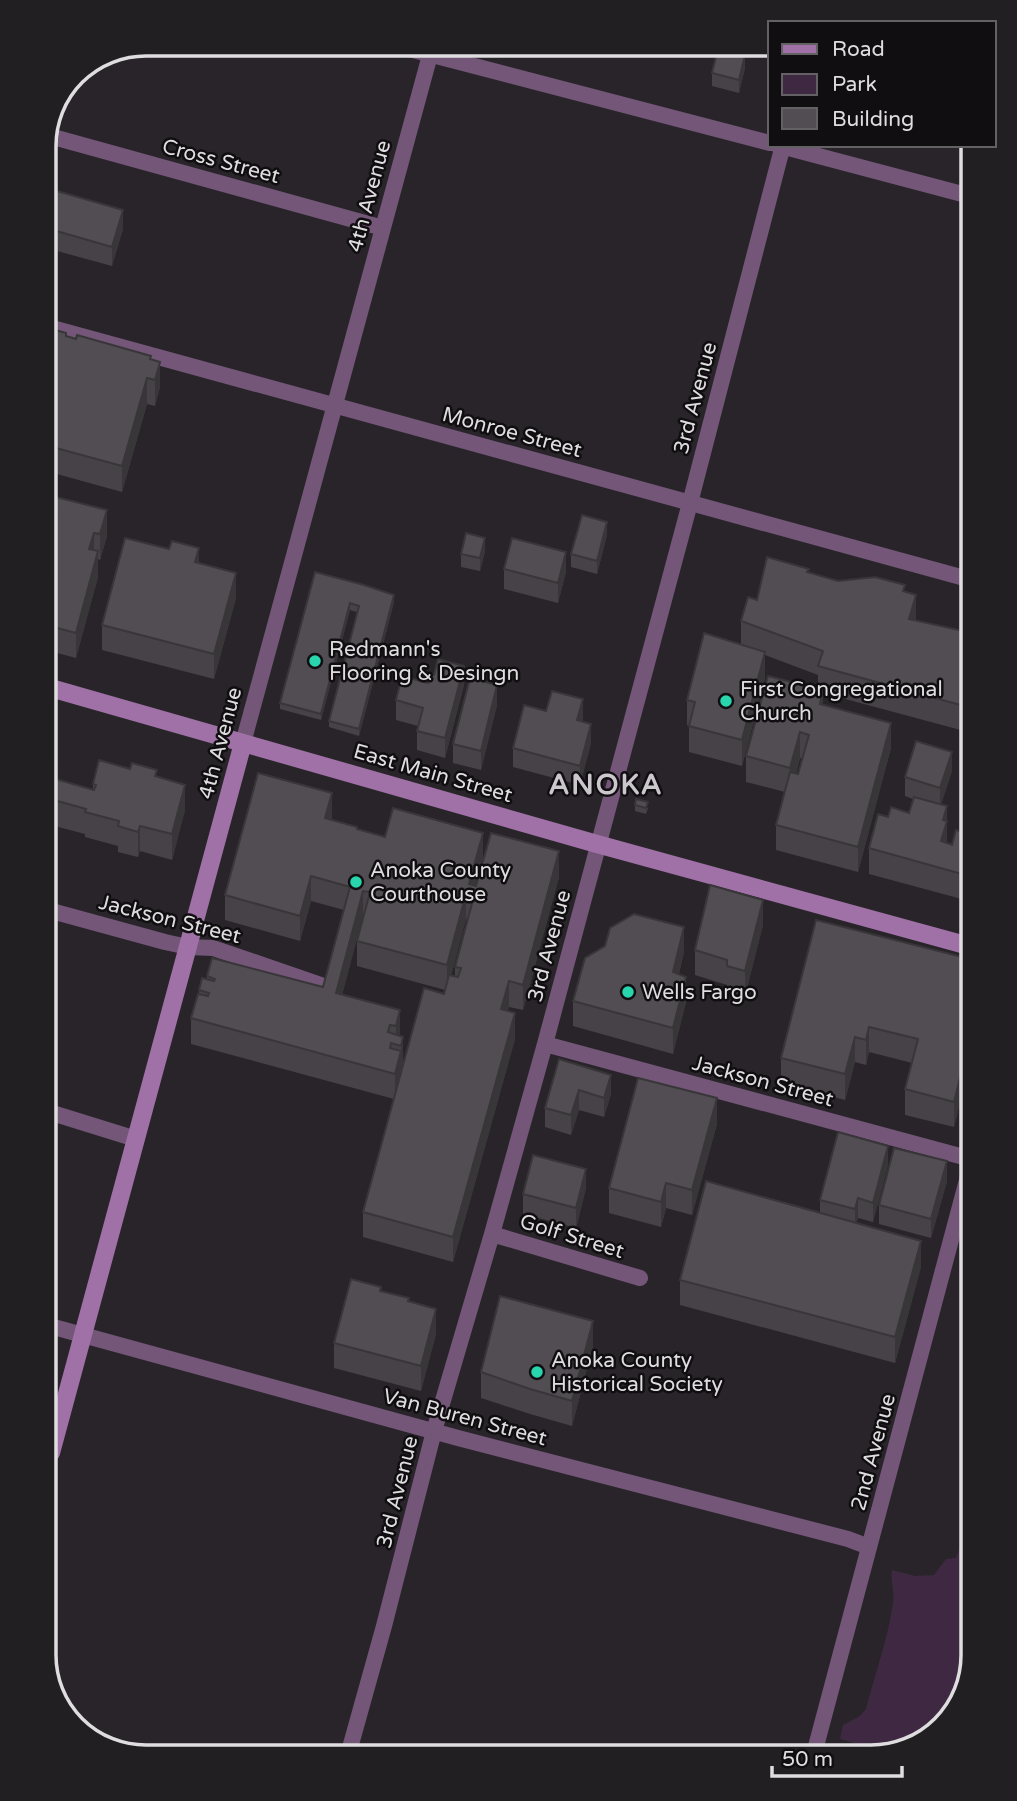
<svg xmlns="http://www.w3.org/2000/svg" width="1017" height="1801" viewBox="0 0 1017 1801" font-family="'Varela Round',sans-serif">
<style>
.green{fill:#3f2942}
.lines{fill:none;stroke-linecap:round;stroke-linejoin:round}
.street{stroke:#735678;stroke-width:16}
.secondary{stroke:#9f71a6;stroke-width:18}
.wall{fill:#464247;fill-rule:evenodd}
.shaded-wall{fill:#393639}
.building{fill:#514d52;stroke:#393639;stroke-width:2}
.poi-dot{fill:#28d5ad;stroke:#100e10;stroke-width:2.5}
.labels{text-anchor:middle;stroke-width:5;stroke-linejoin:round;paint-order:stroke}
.street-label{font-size:21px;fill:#dfdde0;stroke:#100e10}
.poi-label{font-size:21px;fill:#dfdde0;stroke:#100e10;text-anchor:start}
.district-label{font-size:28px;font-weight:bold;letter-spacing:2px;fill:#ccc7cd;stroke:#100e10}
.rim{fill:none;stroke:#dfdde0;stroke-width:3.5}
</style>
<rect width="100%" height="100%" fill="#282429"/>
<path class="green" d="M963 1538 972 1541 973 1661 956 1712 910 1749 878 1750 840 1739 843 1725 860 1716 866 1709C875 1674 888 1638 893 1603 895 1592 890 1581 892 1570L915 1576 934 1575 946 1559 956 1558Z"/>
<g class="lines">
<path class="street" d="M390 44 770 143
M46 135 383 228
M777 145 966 195
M45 326 968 579
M243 743 433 44
M48 910 165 942 188 947 213 948 321 985
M545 1044 971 1159
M49 1112 136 1139
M492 1234 640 1278
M50 1326 458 1438 848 1539 869 1547
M815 1750 971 1165
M348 1755 384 1626 434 1431 492 1234 545 1044 690 503 783 145"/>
<path class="secondary" d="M47 687 597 844 969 946
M51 1453 243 743"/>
</g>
<path class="wall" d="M731 44H757L755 51Z
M745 68 739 93 712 86V73Z
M53 205 123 229 112 266 46 248V228L49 221V209Z
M45 327 66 336 151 359 160 387 155 406 147 404 122 492 46 471Z
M46 503 107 536 100 560 98 559V577L76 658 46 650Z
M607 535 597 574 571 567V554Z
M485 551 480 571 461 567V554Z
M199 563 236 598 214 679 102 650V625Z
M504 569 566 572 558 603 504 589Z
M315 572 394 602 359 736 329 727V721L357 612 350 610 321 720 280 709V703Z
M809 573 838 581 905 592 916 621 968 632V732L823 693V705L891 748 858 872 776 850V825L785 792 746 782V756L818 689V675L765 655V678L742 766 689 752V726L687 725V700L741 645V621L757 600ZM800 758H802L798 774H796Z
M428 683 464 685 445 758 417 750V731L418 726 396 720V700Z
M497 705 481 770 453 763V744Z
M546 711 583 718 582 721 591 743 580 785 513 767V748Z
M952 771 941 804 947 832V843L952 845 968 833 969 829V901L869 874V848L888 817 909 813 913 799 905 796V777Z
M157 777 185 810 172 860 140 851 138 857 118 852V846L85 837V834L47 824V795L93 790V784Z
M635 805 648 808 646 814 635 811Z
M332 820 357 829 385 837 483 859 475 886 559 877 523 1010 509 1007 507 1011 515 1039 453 1262 363 1237V1212L394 1099 191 1044V1018L199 994V990L207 979V976L323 987 344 910 311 901 300 941 225 920V895ZM363 916 357 941V966L445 990 401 1074 403 1062 400 1036V1010L342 995ZM466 919 468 920 455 967V977L451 976Z
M763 925 745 996 727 991V985L695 975V950Z
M684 952 679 974 686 1002 673 1054 573 1026V1001Z
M970 959V1062L954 1127 905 1115V1089L912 1063 869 1052 866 1065 855 1062 845 1100 781 1083V1058Z
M559 1059 611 1094 604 1117 579 1110 571 1135 545 1127V1108Z
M717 1124 692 1215 666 1208 661 1227 609 1213V1188Z
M888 1165 873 1222 858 1218 856 1223 921 1267 895 1363 680 1305V1280L820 1213V1200Z
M947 1181 931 1238 879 1224V1205Z
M586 1188 576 1228 523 1214V1194Z
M381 1291 409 1302 436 1334 421 1391 334 1368V1343Z
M593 1346 572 1426 530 1414 481 1398V1372Z"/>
<path class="shaded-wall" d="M745 55V68L739 93V80Z
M123 210V229L112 266V247Z
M160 362V387L155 406V380Z
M147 378V404L122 492V466Z
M107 510V536L100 560V534Z
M607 522V535L597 574V561Z
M94 533V558L89 549Z
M485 538V551L480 571V558Z
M199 548V574L195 562Z
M98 551V577L76 658V633Z
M566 552V572L558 603V583Z
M236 573V598L214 679V654Z
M394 595V602L359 736V729Z
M916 595V620L909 619Z
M350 603V610L321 720V714Z
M765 652V678L742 766V740Z
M464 666V685L445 758V738Z
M497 685V705L481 770V751Z
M823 690V716L820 704Z
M583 699V718L577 740V720Z
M891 723V748L858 872V847Z
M591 724V743L580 785V766Z
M800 732V758L790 793V768Z
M952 752V771L940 808V788Z
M185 785V810L172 860V834Z
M332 793V819L325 843V818Z
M947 806V846L941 841 943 820Z
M140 826V851L138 857V832Z
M483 833V859L473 896 469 884Z
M559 851V877L523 1010V985Z
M311 876V901L300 941V916Z
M363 891V916L336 1018V993Z
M466 894V919L447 991V965Z
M763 900V925L745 996V971Z
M684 927V952L673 997V972Z
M686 977V1002L673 1054V1028Z
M509 981V1007L501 1035V1009Z
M400 1010V1036L396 1044V1026Z
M515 1013V1039L453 1262V1237Z
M869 1027V1052L866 1065V1040Z
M403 1037V1062L401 1071V1046Z
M855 1037V1062L845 1100V1074Z
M970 1037V1062L954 1127V1102Z
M401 1051V1077L395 1099V1074Z
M611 1075V1094L604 1117V1098Z
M579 1090V1110L571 1135V1115Z
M717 1098V1124L692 1215V1190Z
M888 1146V1165L873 1222V1203Z
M947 1161V1181L931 1238V1219Z
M586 1169V1188L576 1228V1208Z
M666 1183V1208L661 1227V1202Z
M858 1198V1218L855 1228V1209Z
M921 1241V1267L895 1363V1337Z
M436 1309V1334L421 1391V1366Z
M593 1321V1346L572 1426V1401Z"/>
<path class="building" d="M718 48 745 55 739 80 712 73Z
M57 191 123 210 112 247 46 228 50 216 49 209 53 205Z
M45 327 66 333V336L76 339 77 335 151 356 150 359 160 362 155 380 147 378 122 466 45 445Z
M48 495 107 510 100 534 94 533 89 549 98 551 76 633 46 625V503Z
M582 515 607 522 597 561 571 554Z
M466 533 485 538 480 558 461 554Z
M125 538 169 549 172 541 199 548 195 562 236 573 214 654 102 625Z
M512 538 566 552 558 583 504 569Z
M767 557 809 569 807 572 838 581 875 577 905 585 903 591 916 595 909 619 968 632V707L818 666 823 651 741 621 748 597 757 600Z
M315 572 364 585 394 595 359 729 329 721 359 606 350 603 321 714 280 703Z
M704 633 765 652 742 740 689 726 695 702 687 700Z
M438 659 464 666 445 738 417 731 423 708 396 700 402 676 428 683 430 675H434Z
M768 676 823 690 820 704 891 723 858 847 776 825 790 772 798 774 809 735 800 732 790 768 746 756Z
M470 678 497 685 481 751 453 744Z
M552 691 583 699 577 720 591 724 580 766 513 748 524 705 546 711Z
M916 741 952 752 940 788 905 777Z
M99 760 130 769 132 763 157 770 155 776 185 785 172 834 140 826 138 832 118 826 119 821 85 812 86 809 47 798 52 778 94 790 96 785 93 784Z
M258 773 332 793 325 818 357 827V829L385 837 393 808 483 833 469 884 476 886 491 833 559 851 523 985 509 981 501 1009 515 1013 453 1237 363 1212 424 988 444 994 449 975 458 977 461 968 455 967 474 896 466 894 447 965 357 941 370 892 363 891 336 993 400 1010 396 1026 390 1025 388 1032 403 1037 401 1046 391 1043 390 1048 401 1051 395 1074 191 1018 198 994 208 996 209 993 199 990 202 978 214 981 215 979 207 976 212 958 323 987 350 887 311 876 300 916 225 895Z
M914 797 947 806 943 820 947 821 941 841 952 845 956 830 968 833 969 829V876L869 848 878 814 888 817 891 807 909 813Z
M636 799 648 802 646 808 635 805Z
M710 885 763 900 745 971 727 966V960L695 950Z
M634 914 684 927 673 972 686 977 673 1028 573 1001 585 958 605 946 610 928Z
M816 920 970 959V1037L954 1102 905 1089 918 1039 869 1027 866 1040 855 1037 845 1074 781 1058Z
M559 1059 611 1075 604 1098 579 1090 571 1115 545 1108Z
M638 1078 717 1098 692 1190 666 1183 661 1202 609 1188Z
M838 1132 888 1146 873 1203 858 1198 855 1209 820 1200Z
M894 1148 947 1161 931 1219 879 1205Z
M533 1155 586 1169 576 1208 523 1194Z
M706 1181 921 1241 895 1337 680 1280Z
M351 1279 381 1287 380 1291 409 1298 408 1301 436 1309 421 1366 334 1343Z
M500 1296 593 1321 572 1401 530 1389 481 1372Z"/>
<g class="poi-dot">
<circle cx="315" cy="661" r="7"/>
<circle cx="726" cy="701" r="7"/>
<circle cx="356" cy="882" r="7"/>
<circle cx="628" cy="992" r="7"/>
<circle cx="537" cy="1372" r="7"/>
</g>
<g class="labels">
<g class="street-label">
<text transform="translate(221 161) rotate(15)" y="7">Cross Street</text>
<text transform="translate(369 196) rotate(-75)" y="7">4th Avenue</text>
<text transform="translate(695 398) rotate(-75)" y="7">3rd Avenue</text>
<text transform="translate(512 432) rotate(15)" y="7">Monroe Street</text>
<text transform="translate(220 743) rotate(-75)" y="7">4th Avenue</text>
<text transform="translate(433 773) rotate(16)" y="7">East Main Street</text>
<text transform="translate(170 919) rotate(14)" y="7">Jackson Street</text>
<text transform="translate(549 946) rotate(-75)" y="7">3rd Avenue</text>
<text transform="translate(763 1081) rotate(15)" y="7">Jackson Street</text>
<text transform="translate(572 1236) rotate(17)" y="7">Golf Street</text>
<text transform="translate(465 1417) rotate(15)" y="7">Van Buren Street</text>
<text transform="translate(873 1452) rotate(-75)" y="7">2nd Avenue</text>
<text transform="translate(397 1492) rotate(-76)" y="7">3rd Avenue</text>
</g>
<g class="poi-label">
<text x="329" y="656">Redmann's<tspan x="329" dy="24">Flooring &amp; Desingn</tspan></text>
<text x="740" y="696">First Congregational<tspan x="740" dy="24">Church</tspan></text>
<text x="370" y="877">Anoka County<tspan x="370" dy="24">Courthouse</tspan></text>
<text x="642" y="999">Wells Fargo</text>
<text x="551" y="1367">Anoka County<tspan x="551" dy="24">Historical Society</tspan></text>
</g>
<g class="district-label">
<text x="606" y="794">ANOKA</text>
</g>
</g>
<path d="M0 0H1017V1801H0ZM146 56H871A90 90 0 0 1 961 146V1655A90 90 0 0 1 871 1745H146A90 90 0 0 1 56 1655V146A90 90 0 0 1 146 56Z" fill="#211f21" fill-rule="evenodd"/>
<path class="rim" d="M146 56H871A90 90 0 0 1 961 146V1655A90 90 0 0 1 871 1745H146A90 90 0 0 1 56 1655V146A90 90 0 0 1 146 56Z"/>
<rect x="768" y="21" width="228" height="126" fill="#100e10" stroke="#636163" stroke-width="2"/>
<rect x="782" y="44" width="35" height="10" fill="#9f71a6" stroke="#636163" stroke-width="2"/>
<text x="832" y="56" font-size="21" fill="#dfdde0">Road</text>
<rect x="782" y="74" width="35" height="21" fill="#3f2942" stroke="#636163" stroke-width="2"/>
<text x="832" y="91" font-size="21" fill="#dfdde0">Park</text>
<rect x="782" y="108" width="35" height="21" fill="#514d52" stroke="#636163" stroke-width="2"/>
<text x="832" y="126" font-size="21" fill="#dfdde0">Building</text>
<path d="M772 1766v10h130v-10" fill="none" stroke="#dfdde0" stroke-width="3.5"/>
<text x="782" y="1766" font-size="21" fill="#dfdde0" stroke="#100e10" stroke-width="5" paint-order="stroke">50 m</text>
</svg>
